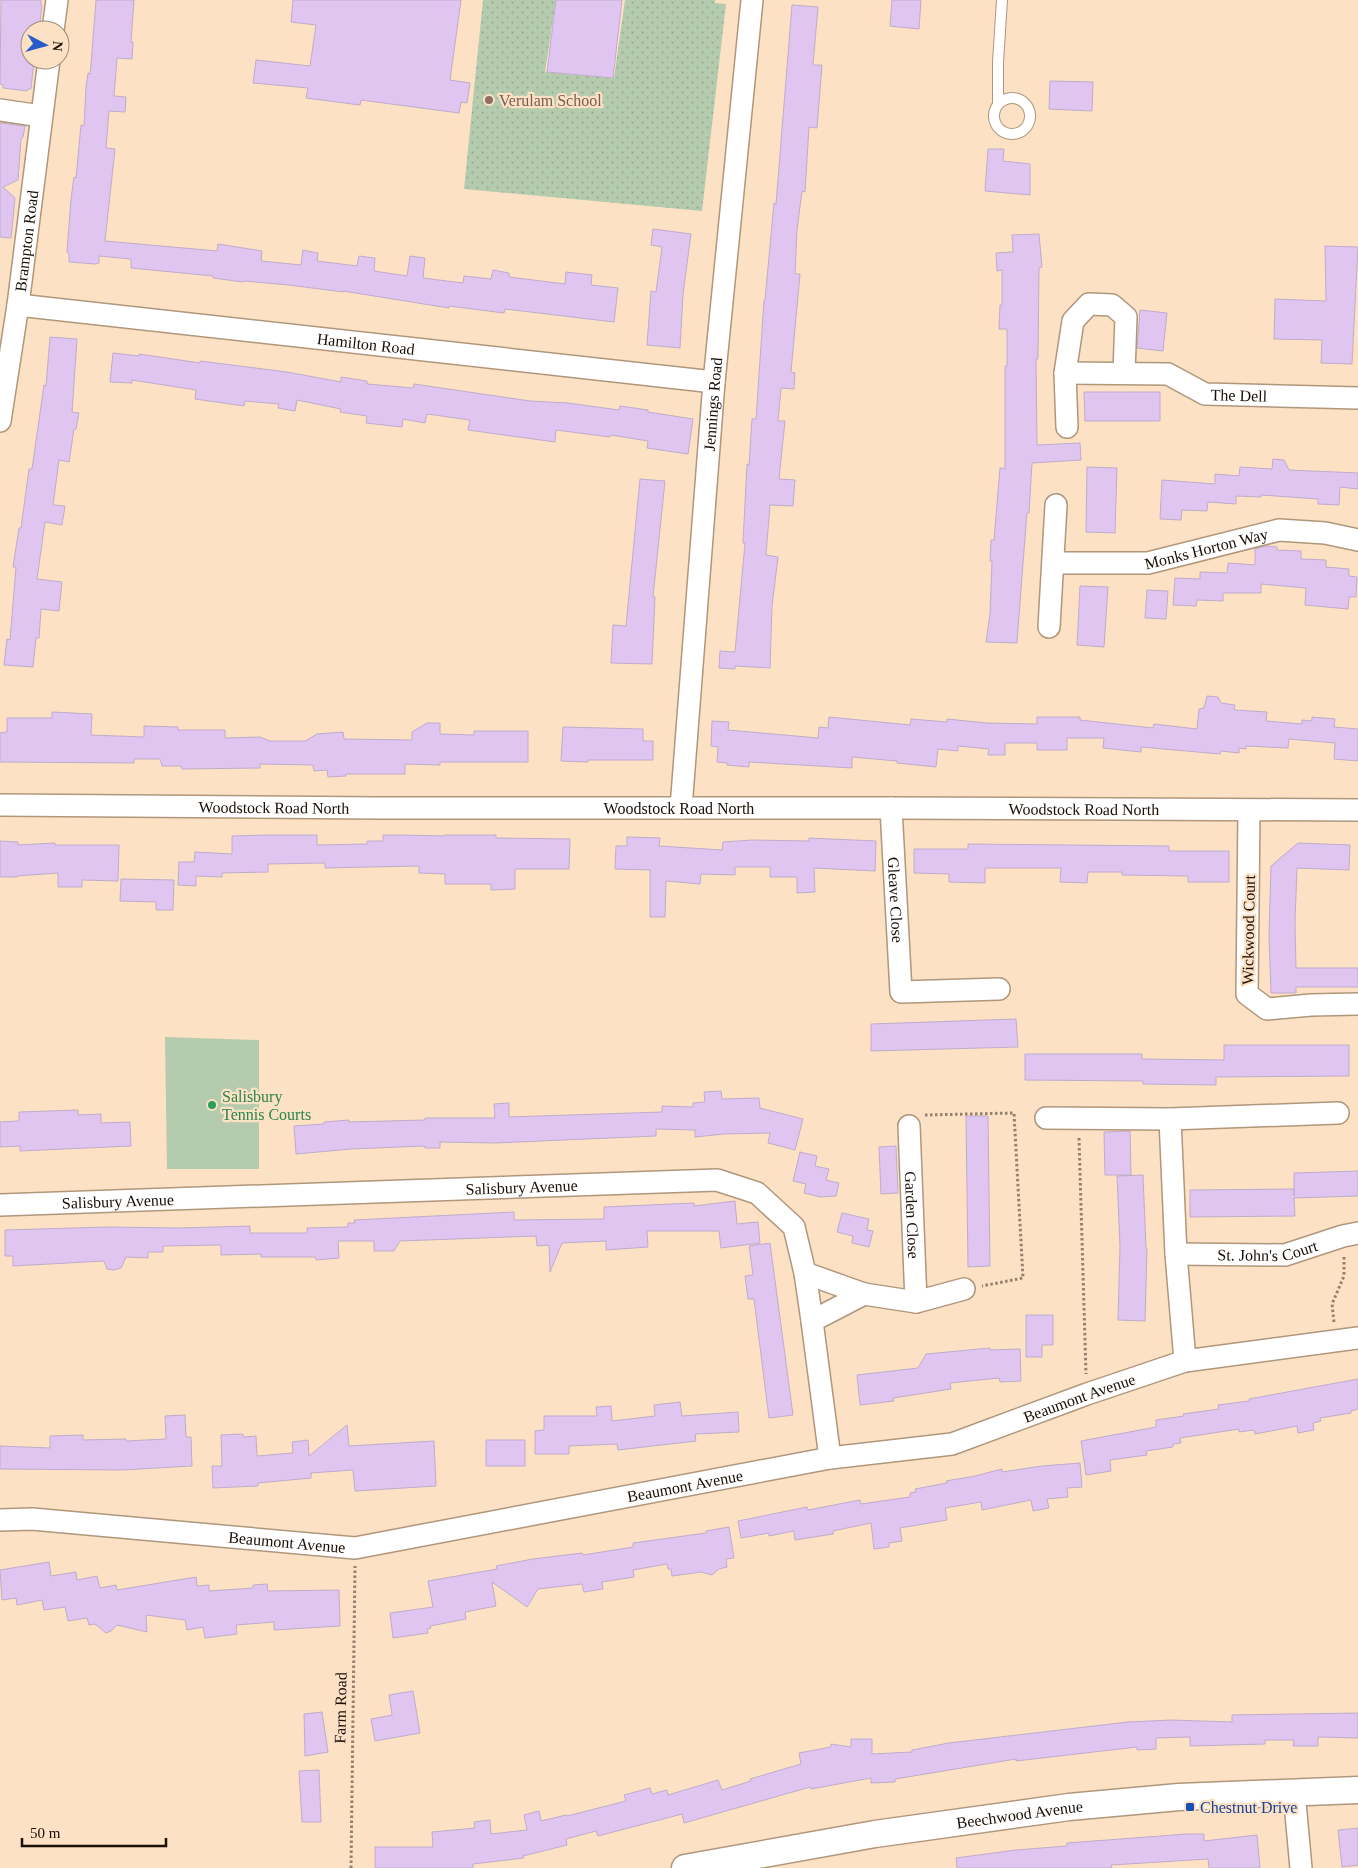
<svg xmlns="http://www.w3.org/2000/svg" width="1358" height="1868" viewBox="0 0 1358 1868" font-family="'Times New Roman',serif">
<style>
.park{fill:url(#park-dots)}
.garden{fill:#b4cbad}
.building{fill:#e0c5f0;stroke:#bfaccb}
.lines{fill:none;stroke-linecap:round;stroke-linejoin:round}
.service-casing{stroke:#b0967b;stroke-width:12}
.minor-casing{stroke:#b0967b;stroke-width:24}
.tertiary-casing{stroke:#b0967b;stroke-width:29}
.path{stroke:#93806d;stroke-width:3;stroke-dasharray:2.5 2.5;stroke-linecap:butt}
.service{stroke:#fff;stroke-width:10}
.minor{stroke:#fff;stroke-width:21}
.tertiary{stroke:#fff;stroke-width:26}
.education-dot{fill:#8d6e63;stroke:#fde1c5;stroke-width:2}
.leisure-dot{fill:#2e9e5b;stroke:#fde1c5;stroke-width:2}
.transit-dot{fill:#1a4fb4;stroke:#fde1c5;stroke-width:2}
.labels{text-anchor:middle;stroke-width:4.5;stroke-linejoin:round;paint-order:stroke}
.education-label{font-size:16px;fill:#785e54;stroke:#fde1c5;text-anchor:start}
.street-label{font-size:16px;fill:#180f06;stroke:#fde1c5}
.leisure-label{font-size:16px;fill:#27864d;stroke:#fde1c5;text-anchor:start}
.transit-label{font-size:16px;fill:#164399;stroke:#fde1c5;text-anchor:start}
</style>
<defs>
<pattern id="park-dots" width="8" height="8" patternUnits="userSpaceOnUse" patternTransform="scale(1.25)"><rect width="8" height="8" fill="#b4cbad"/><path d="M2 2h.1M6 6h.1" fill="none" stroke="#9aad93" stroke-width="1.8" stroke-linecap="round"/></pattern>
</defs>
<rect width="100%" height="100%" fill="#fde1c5"/>
<path class="park" d="M483 0H556L545 72 614 78 625 0H715V3L726 4 702 211 464 189Z"/>
<path class="garden" d="M165 1037 259 1040V1169H167Z"/>
<path class="building" d="M1 0H41V5H42L39 30H30V60H34L31 89H28L27 91 3 88V85L0 84Z
M96 0H134L131 42H133L132 59 117 58 114 96 126 97 125 112 109 111 106 148 115 149 105 241 217 251 218 244 262 251 261 261 301 265 303 250 318 253 317 261 357 266 359 256 375 258 374 271 407 276 410 256 425 258 423 278 463 283 464 276 491 279 493 270 509 273V277L565 284 566 272 592 275 591 285 618 288 614 322 505 309 504 313 449 306V308L343 291V292L289 285 244 281 243 282 213 278V276L131 268V259L99 256V263L95 264 69 262V254L67 252 71 199 74 177 76 178 81 125 84 126 86 87 88 73 90 74 91 64Z
M293 0H461L450 80 470 83 467 103 461 102 459 113 361 100 360 105 306 98 308 88 253 83 256 60 310 66 316 25 291 22Z
M556 0H622L613 78 547 72Z
M892 0H921L919 29 890 26Z
M792 5 818 7 813 65H822L817 128 809 127 805 192 802 191 797 230 795 274H800L791 372 795 373 794 389 781 388 778 421H785L779 479 795 480 793 506 770 505 766 555 778 557 772 606 770 668 735 666V669L719 668 720 651 735 652 745 543H743L747 464 749 465 752 419H756L764 300H765L774 203 776 204Z
M1050 81 1093 82 1092 111 1049 109Z
M0 123 25 126 23 137 21 139 18 180 3 187 15 198 11 238 0 237Z
M988 149H1004L1003 161 1030 164V195L985 191Z
M653 229 691 234 683 294 680 348 647 345 651 291 656 292 662 247 651 245Z
M1039 234 1042 267 1039 268 1038 359H1036L1037 445 1080 443 1081 460 1032 463 1029 513H1027L1023 563 1017 643 986 642 990 614 992 561H990L991 540H994L1000 468 1005 469V366H1007V329H999L1000 305H1002V270L997 271 996 253 1013 252 1012 235Z
M1325 246 1358 247 1352 364 1321 363 1322 340 1274 339 1275 299 1326 301Z
M1140 310 1167 313 1163 351 1137 348Z
M50 337 77 339 72 412 79 413 76 429H74L69 462 59 460 53 505 65 506 62 525 45 522 37 579 62 582 59 611 41 609 39 638H36L33 667 4 665 7 639 10 640 16 567H13L19 528H21L29 469H32L44 385 46 386Z
M113 353 139 356V354L200 363V361L287 372 341 382V377L367 381V384L413 388 414 384 530 401 568 403 619 410 620 406 648 410V412L693 419 688 454 647 448 648 441 611 435 610 437 556 430 555 442 468 430 470 420 427 414 425 423 403 419 402 427 366 423 367 416 340 412 341 409 297 400 295 411 278 408 279 404 245 401 244 406 195 399 196 390 132 380V383L110 382Z
M1084 392H1160V421H1085Z
M1273 459 1284 460 1289 470 1358 473V489L1340 487 1339 505 1318 504V499L1261 495V497L1236 496V504L1208 502 1207 511 1182 510 1181 520 1160 519 1162 480 1215 484V474L1239 476 1240 467 1272 469Z
M1087 467 1117 468 1115 533 1086 532Z
M640 479 665 481 653 597H655L652 664 611 663 613 625 626 626Z
M1265 546 1277 547V550L1301 551V559L1326 560V567L1349 569V576L1357 577 1356 597H1349L1348 609 1305 605 1306 588 1261 584V593H1223V601L1197 600 1196 606 1173 605 1175 578 1200 579V572L1227 573 1228 563 1255 565V549Z
M1080 586 1108 587 1104 647 1077 645Z
M1147 590 1168 591 1166 619 1145 618Z
M1207 696 1218 697 1221 703 1235 705 1234 710 1267 712 1266 721 1302 724V720L1312 721V717L1335 719 1334 727 1358 729V761L1334 759 1335 743 1289 739 1288 748 1246 746V749L1239 748V753L1221 751 1220 754 1141 747V752L1103 748 1104 738H1067V750H1037V743H1005V755H988L989 749 958 746V751L938 749 936 767 897 763V761L852 757V768L749 762V767L727 765V763L717 762 718 747 711 746 712 721 729 722 728 730 818 738 819 727 828 728 829 717 910 725 911 719 947 722V719L987 723 1037 724V717H1080V720L1153 728 1154 724 1197 729 1199 709 1204 708Z
M52 712 92 714 91 735 144 737V726L178 727V730H225V738L260 737 270 741H305L317 734 343 732 344 739 412 740V732L427 723H440V734L474 735V731H528V762H440V765L405 764V774H346V776L328 777 327 770 314 771 313 765 260 764V768L182 769 181 766H162L160 759H134V763L0 762V733L7 732V718H52Z
M563 727 643 729V741H653V760H588V762L561 761Z
M267 835H317V845L367 844V841H383V835H399L445 836V835H496V838L570 839 569 869H515V889L491 890V884H445V874L419 873V866L325 868V863L268 864V872L222 873V877L196 876V886L178 885 179 862H194L195 852 232 854V836Z
M627 837 660 838 659 846 722 850 723 842 752 840 809 841V838L876 841 875 871 814 868 815 892 797 893V877H770V867H735V875L701 874 700 884 666 881 665 917H650V870L615 869 616 846H627Z
M0 841 18 842V845L55 843V845H119L118 881 82 880V887H58V873L17 876V877H0Z
M1298 843 1350 845 1349 870 1297 868 1295 922 1296 968H1358V987H1296V993H1271L1269 935 1271 866Z
M968 844 1169 846V851H1229V882H1188V876L1122 875V872H1088L1087 883 1060 882 1061 868H985V883L949 882V874L914 873V849H968Z
M121 879 174 880 173 910H156V902L120 901Z
M1016 1019 1018 1047 871 1051V1024Z
M1224 1045H1349V1076L1216 1077V1085L1143 1084V1081L1025 1080V1054H1142V1059L1224 1060Z
M721 1091 722 1099 759 1098 760 1108 803 1119 795 1150 768 1143 770 1133 724 1134 695 1137V1130L656 1129V1136L495 1143 440 1142V1148H425V1146L351 1149 296 1154 294 1126 324 1124V1122L349 1120V1122L425 1120V1118H495L494 1104 509 1103V1117L662 1112V1106L693 1107V1103L705 1102 704 1092Z
M78 1110V1115L101 1114V1123L130 1122 131 1146 20 1151V1146L0 1147V1122L19 1121V1112Z
M966 1116H988L990 1266 968 1267Z
M1130 1131 1131 1175H1105L1104 1132Z
M896 1146 898 1193 881 1194 879 1147Z
M800 1152 817 1156 815 1166 829 1169 826 1180 839 1183 836 1196 820 1197 804 1193 806 1184 793 1181Z
M1358 1171V1196L1294 1198 1295 1216 1190 1217V1190L1294 1189V1196V1173Z
M1143 1175 1146 1248H1147L1145 1321 1118 1320 1120 1246 1117 1176Z
M735 1201 737 1224 758 1222 760 1243 721 1248 719 1231H647L648 1247 606 1250V1241L562 1243 550 1272 549 1245 537 1246 536 1236 400 1241 394 1251H374V1241H338L339 1258 316 1260 315 1257H261V1254L221 1255V1245L163 1246V1252H148V1258L126 1257 121 1268 114 1270 107 1269 104 1261 13 1266V1256H5V1230L107 1227 179 1228 250 1226V1233H307V1228L348 1227V1223H355L354 1220 514 1212V1220L604 1219V1207L694 1203V1206Z
M842 1213 869 1219 867 1230 873 1231 869 1247 852 1243 853 1236 837 1232Z
M770 1243 793 1415 769 1418 754 1299H748L745 1276 753 1275 749 1246Z
M1026 1315H1053V1345H1042V1357H1026Z
M990 1348V1350L1020 1349 1021 1381 1000 1382 999 1378 950 1383 951 1389 893 1398 894 1401 860 1405 857 1375 918 1368 926 1354Z
M1358 1379V1409L1351 1411V1413L1320 1418 1321 1421 1313 1423 1314 1430 1298 1433 1297 1426 1255 1434 1254 1430 1239 1432V1429L1180 1438 1181 1443 1173 1444V1447L1146 1451 1147 1455 1110 1460 1111 1471 1086 1475 1081 1441 1156 1427V1420L1184 1416 1183 1414 1219 1409 1218 1405 1249 1401V1399Z
M680 1402 682 1416 738 1412 739 1432 695 1434 696 1441 618 1450 617 1444 569 1446V1454H535V1431L544 1430V1416H597L596 1407 611 1406 612 1421 655 1416 654 1405Z
M185 1415 186 1437H191L192 1466 122 1470 0 1469V1446L50 1448V1436L83 1435V1440L126 1439V1441L166 1439 165 1416Z
M347 1425 349 1446 434 1441 436 1486 355 1491 353 1470 311 1473V1478L258 1483V1486L213 1488 212 1466H222L221 1435 243 1434V1437L256 1436 257 1456 293 1453 292 1442 308 1440 309 1456Z
M486 1440H525V1466H486Z
M1080 1463 1082 1487 1067 1488 1068 1497 1047 1499 1049 1508 1033 1511 1031 1500 982 1510 981 1502 945 1508 947 1520 900 1528 902 1541 889 1543V1547L874 1549 871 1523 833 1531V1534L795 1540 794 1531 769 1536V1533L741 1538 738 1521 807 1507 808 1510 860 1500 861 1504 910 1497V1493L916 1492 915 1489 947 1483 946 1481 975 1476 1002 1469V1472L1042 1466Z
M729 1527 734 1558 726 1559 727 1567 719 1569 712 1575 701 1572 672 1576 671 1569H668L667 1564 633 1570 634 1577 602 1582 603 1589 584 1592 582 1584 538 1589 527 1607 492 1582 496 1606 465 1612 466 1619 430 1626 431 1628 427 1629 428 1633 393 1638 390 1613 433 1607 428 1581 497 1569 496 1566 533 1559 582 1553 583 1555 633 1547V1543L706 1533V1531Z
M49 1562 51 1576 76 1572 77 1580 97 1576 100 1588 116 1585 117 1590 196 1577 197 1586 209 1585V1591L253 1588V1585L267 1584 268 1591 339 1590 340 1626 274 1630V1622L236 1625 237 1634 205 1638 203 1627 187 1630 185 1620 146 1615 147 1632 117 1625 111 1631 106 1633 95 1624 89 1625 87 1618 68 1621 65 1607 44 1610 42 1600 17 1605 16 1598 2 1600 0 1570Z
M413 1691 420 1733 375 1741 371 1719 392 1715 389 1695Z
M322 1712 328 1752 305 1756 304 1714Z
M1358 1713V1738L1318 1737V1746H1293L1294 1740H1265V1744L1190 1746V1737L1156 1738V1749L1137 1750V1747L1016 1761V1759L895 1779V1782L871 1783V1778L811 1789 810 1787 684 1823 682 1814 598 1836 596 1831 566 1839 567 1845 523 1856 524 1858 473 1864V1868H375V1847H433L432 1832 475 1828 474 1822 490 1820 491 1834 527 1830 524 1815 539 1811 541 1821 566 1815 567 1816 626 1801 624 1795 650 1788 652 1794 667 1790 668 1795 718 1780 722 1790 751 1781 750 1779 801 1764 799 1753 831 1747V1744L851 1747V1739H872V1754L912 1752V1750L949 1743 1128 1722 1171 1720 1232 1722V1715Z
M319 1770 321 1822H302L299 1771Z
M1358 1828V1865L1342 1867 1338 1830Z
M1187 1834H1204V1841L1257 1835 1260 1868H1209L1208 1859 1111 1865 1112 1868H957L956 1858 1016 1850 1067 1846V1843Z"/>
<g class="lines">
<defs>
<path id="service" d="M994 116a18 18 0 1 1 36 0a18 18 0 1 1-36 0Z
M998 103V62L1002 0"/>
<g id="minor">
<path d="M53 30 57 0"/>
<path d="M0 110 41 116"/>
<path id="s1" d="M18 305 714 382"/>
<path id="s2" d="M1065 373 1168 374 1205 394 1358 398"/>
<path id="s3" d="M0 421 18 305 49 60"/>
<path d="M1067 427 1065 373 1073 321 1089 304 1112 305 1126 317 1124 373"/>
<path id="s4" d="M1054 563H1148L1279 530 1325 533 1358 540"/>
<path d="M1049 627 1056 505"/>
<path id="s5" d="M0 805 377 808H891L1358 810"/>
<path id="s6" d="M681 808 714 382 752 0"/>
<path id="s7" d="M891 808 901 992 999 989"/>
<path d="M1249 811 1247 994 1267 1009 1311 1005 1358 1004"/>
<path d="M1046 1118 1170 1119 1338 1113"/>
<path d="M1170 1119 1176 1254 1185 1361"/>
<path id="s8" d="M909 1126 916 1302"/>
<path id="s9" d="M0 1205 717 1180 757 1193 794 1227 805 1273 812 1321 830 1458"/>
<path id="s10" d="M1176 1254 1285 1255 1343 1236 1358 1233"/>
<path d="M805 1273 864 1294"/>
<path d="M812 1321 864 1294 916 1302 964 1289"/>
<path id="s11" d="M0 1520 32 1519 355 1548 830 1458 952 1444 1087 1394 1185 1361 1358 1338"/>
<path d="M1294 1792 1301 1868"/>
</g>
<g id="tertiary">
<path id="s12" d="M685 1868 875 1834 1069 1807 1179 1797 1358 1790"/>
</g>
</defs>
<use href="#service" class="service-casing"/>
<use href="#minor" class="minor-casing"/>
<use href="#tertiary" class="tertiary-casing"/>
<path class="path" d="M925 1115 1014 1113 1023 1278 982 1286
M1079 1138 1086 1374
M1334 1322 1332 1304 1344 1276V1256
M351 1868 355 1566"/>
<use href="#service" class="service"/>
<use href="#minor" class="minor"/>
<use href="#tertiary" class="tertiary"/>
</g>
<circle class="education-dot" cx="489" cy="100" r="5"/>
<circle class="leisure-dot" cx="212" cy="1105" r="5"/>
<rect class="transit-dot" x="1185" y="1802" width="10" height="10" rx="2.5"/>
<g class="labels">
<g class="education-label">
<text x="499" y="106">Verulam School</text>
</g>
<g class="street-label">
<text dy="6" stroke="none"><textPath href="#s3" startOffset="182">Brampton Road</textPath></text>
<text dy="6" stroke="none"><textPath href="#s1" startOffset="350">Hamilton Road</textPath></text>
<text dy="6" stroke="none"><textPath href="#s2" startOffset="179">The Dell</textPath></text>
<text dy="6" stroke="none"><textPath href="#s6" startOffset="405">Jennings Road</textPath></text>
<text dy="6" stroke="none"><textPath href="#s4" startOffset="154">Monks Horton Way</textPath></text>
<text dy="6" stroke="none"><textPath href="#s5" startOffset="274">Woodstock Road North</textPath></text>
<text dy="6" stroke="none"><textPath href="#s5" startOffset="679">Woodstock Road North</textPath></text>
<text dy="6" stroke="none"><textPath href="#s5" startOffset="1084">Woodstock Road North</textPath></text>
<text dy="6" stroke="none"><textPath href="#s7" startOffset="92">Gleave Close</textPath></text>
<text transform="translate(1248 930) rotate(-89)" y="6">Wickwood Court</text>
<text dy="6" stroke="none"><textPath href="#s9" startOffset="522">Salisbury Avenue</textPath></text>
<text dy="6" stroke="none"><textPath href="#s9" startOffset="118">Salisbury Avenue</textPath></text>
<text dy="6" stroke="none"><textPath href="#s8" startOffset="89">Garden Close</textPath></text>
<text dy="6" stroke="none"><textPath href="#s10" startOffset="92">St. John's Court</textPath></text>
<text dy="6" stroke="none"><textPath href="#s11" startOffset="1098">Beaumont Avenue</textPath></text>
<text dy="6" stroke="none"><textPath href="#s11" startOffset="692">Beaumont Avenue</textPath></text>
<text dy="6" stroke="none"><textPath href="#s11" startOffset="288">Beaumont Avenue</textPath></text>
<text transform="translate(340 1708) rotate(-89)" y="6">Farm Road</text>
<text dy="6" stroke="none"><textPath href="#s12" startOffset="339">Beechwood Avenue</textPath></text>
</g>
<g class="leisure-label">
<text x="222" y="1102">Salisbury<tspan x="222" dy="18">Tennis Courts</tspan></text>
</g>
<g class="transit-label">
<text x="1200" y="1813">Chestnut Drive</text>
</g>
</g>
<g transform="translate(45 45) rotate(96)"><circle r="24" fill="#fde1c5" stroke="#a18d79"/>
<path d="M0-4L9 19L0 12L-9 19Z" fill="#295cca"/>
<text y="-8" font-size="14" font-weight="bold" text-anchor="middle" fill="#180f06">N</text>
</g>
<path d="M22 1838v8h144v-8" fill="none" stroke="#180f06" stroke-width="2.5"/>
<text x="30" y="1838" font-size="15" fill="#180f06" stroke="#fde1c5" stroke-width="4" paint-order="stroke">50 m</text>
</svg>
